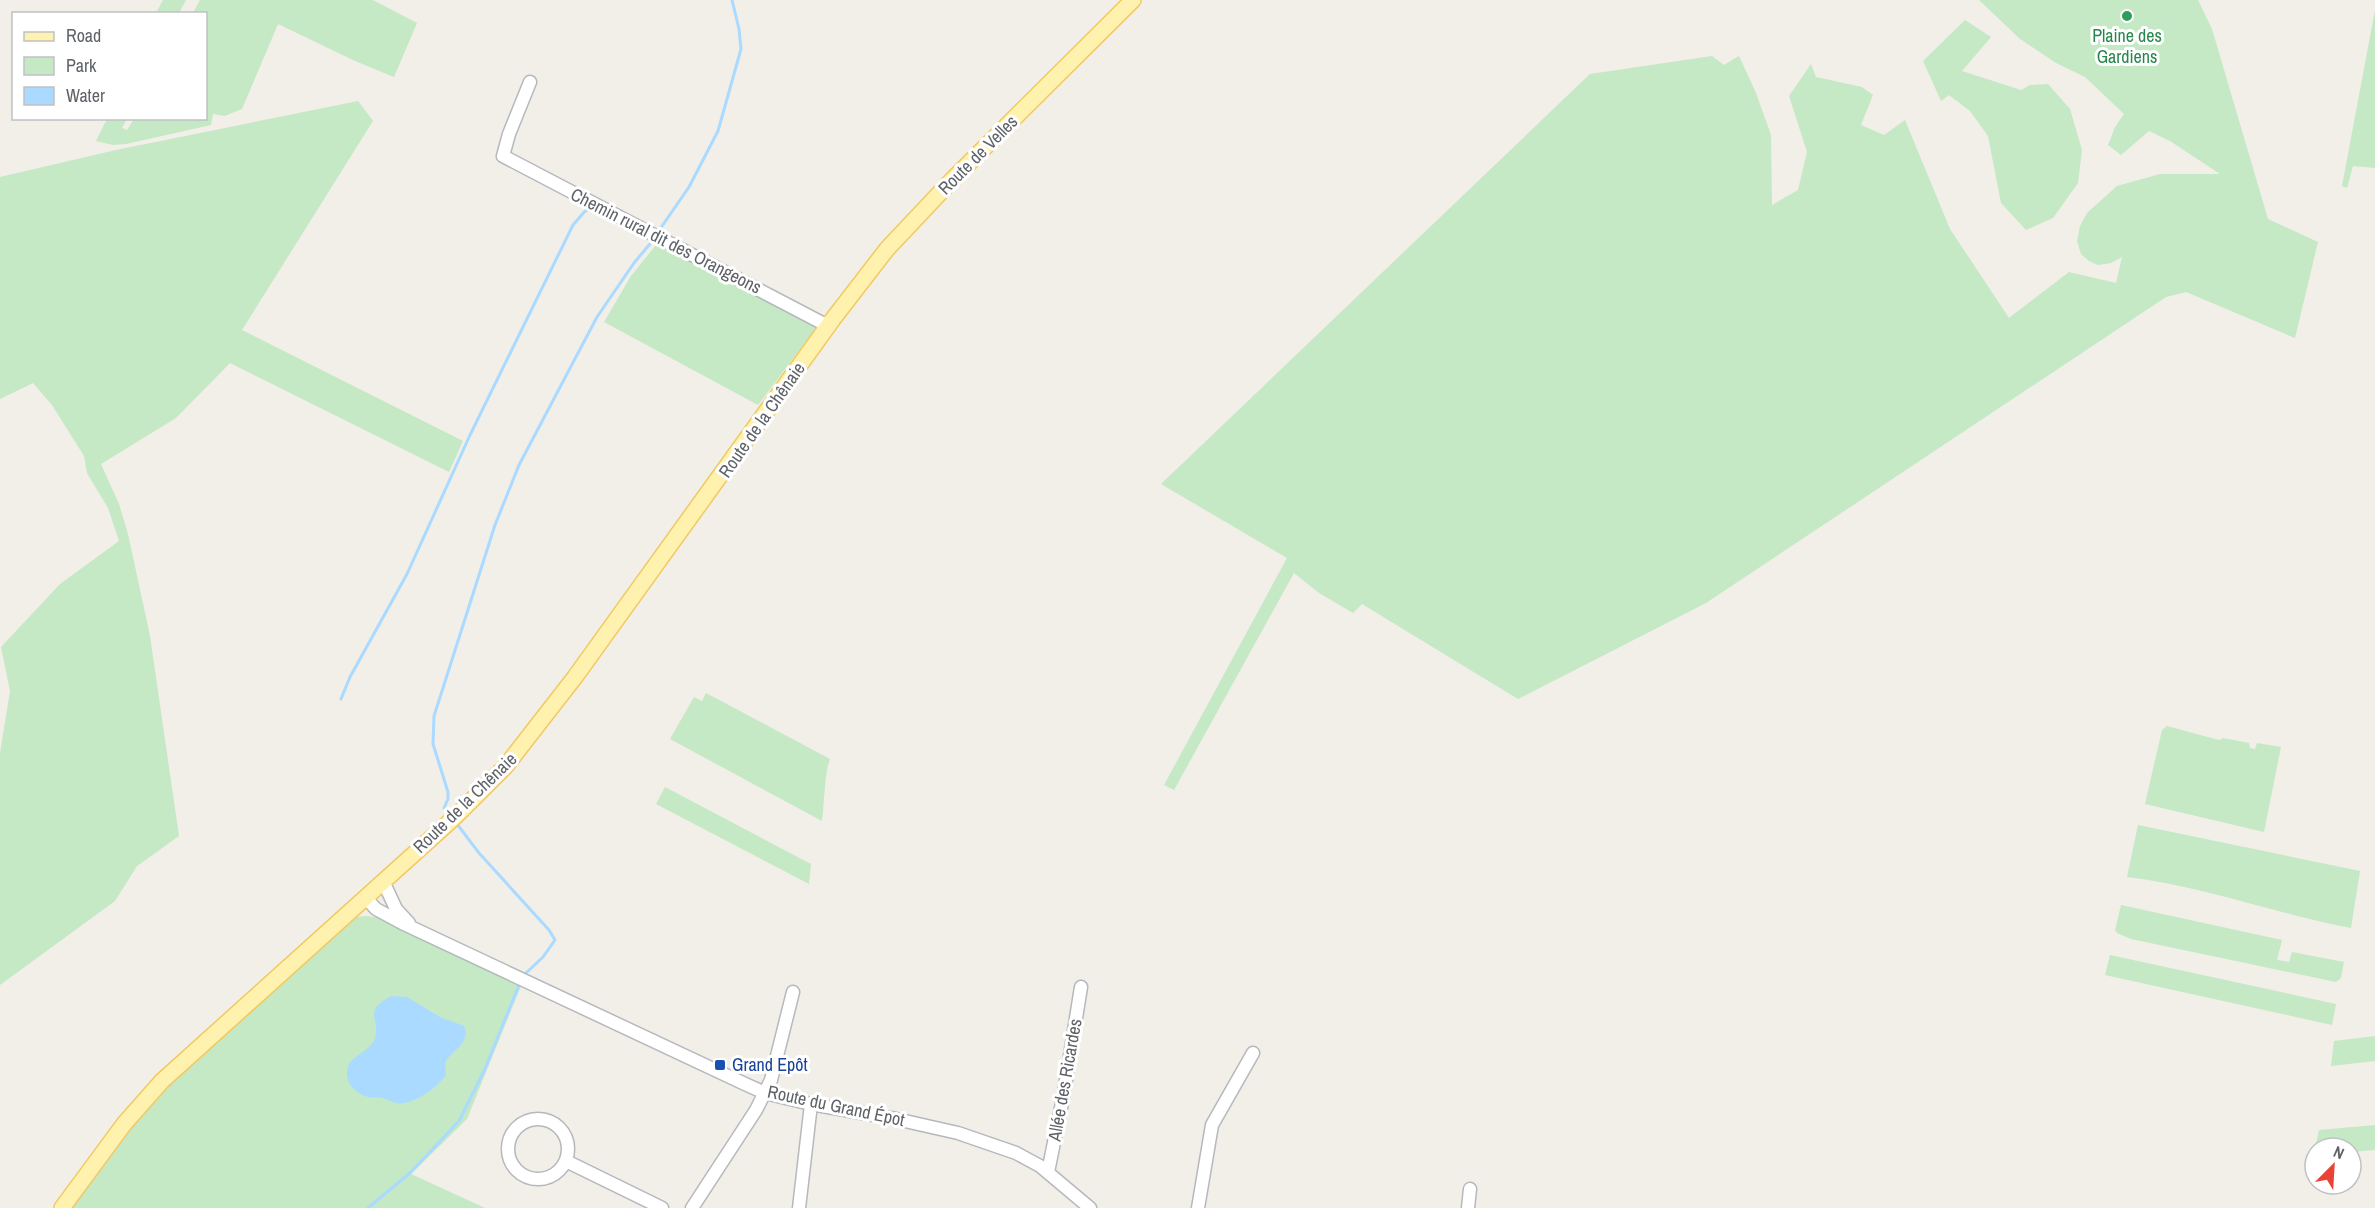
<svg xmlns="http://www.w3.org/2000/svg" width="2375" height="1208" viewBox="0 0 2375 1208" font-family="'Archivo Narrow',sans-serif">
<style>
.green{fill:#c5e8c5}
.water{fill:#aadaff}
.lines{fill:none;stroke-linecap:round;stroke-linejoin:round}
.stream{stroke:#aadaff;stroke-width:3}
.minor-casing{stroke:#b5b8bc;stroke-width:15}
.major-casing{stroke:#f2c960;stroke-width:18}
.minor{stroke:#fff;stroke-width:12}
.major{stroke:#fff2af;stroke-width:15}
.leisure-dot{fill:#2e9e5b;stroke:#fff;stroke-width:2}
.transit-dot{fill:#1a4fb4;stroke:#fff;stroke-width:2}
.labels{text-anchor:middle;stroke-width:6;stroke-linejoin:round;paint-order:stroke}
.leisure-label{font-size:18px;fill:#27864d;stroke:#fff}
.street-label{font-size:18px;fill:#5f6368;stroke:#fff}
.transit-label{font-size:18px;fill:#164399;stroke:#fff;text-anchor:start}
</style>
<rect width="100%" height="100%" fill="#f1efe8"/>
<path class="green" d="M163 0H186L179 13H156Z
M200 0H373L417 23 394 77 355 61 278 24 242 109 225 116 213 114 211 125 126 144 113 145 96 141 107 119H127L122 128 127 130 134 119 206 118V14L193 13Z
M1979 0H2198L2212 29 2268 219 2318 242 2295 338 2186 292 2166 297 1706 603 1518 699 1362 604 1353 613 1319 593 1294 573 1174 790 1164 785 1287 558 1161 484 1590 74 1712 56 1724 65 1739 56 1756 93 1771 135 1772 205 1798 190 1807 152 1789 96 1811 64 1816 77 1862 87 1873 95 1861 125 1884 135 1905 120 1950 229 2009 318 2069 272 2116 283 2122 257 2111 263 2098 265 2089 261 2081 254 2077 241 2080 226 2087 213 2117 186 2160 174H2220L2170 141 2149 131 2121 155 2108 145 2115 127 2124 114 2085 77 2056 63 2020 39Z
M2375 10V168L2353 166 2347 188 2342 186Z
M1965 20 1991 37 1962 71 2021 90 2030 85 2048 84 2070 109 2082 150 2078 183 2053 218 2026 230 2001 203 1988 136 1970 111 1949 95 1941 101 1923 61Z
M358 101 373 121 242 330 463 441 449 472 230 363 176 418 101 464 119 504 128 534 150 636 179 836 137 866 115 901 0 985V753L10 691 1 647 60 584 119 541 108 508 87 473 84 456 52 405 33 383 0 399V177L116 150Z
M660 240 817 327 758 405 604 322 631 276Z
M706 693 830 759C825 769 824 807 822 821L670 739 694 697 702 701Z
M2167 726 2215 739 2220 740 2223 738 2249 743 2250 748 2255 749 2257 743 2281 747 2264 832 2145 804 2162 730Z
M665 787 811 864 809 884 656 804Z
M2138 825 2360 871 2351 928C2276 914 2203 886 2127 877Z
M2121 905 2282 940 2277 960 2289 962 2292 952 2344 962 2341 978 2336 982 2131 939 2117 933 2115 930Z
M367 916 381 918 521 986 467 1119 411 1174 485 1208H69L158 1094 269 990 357 917Z
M2110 955 2336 1004 2332 1025 2105 975Z
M2375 1036V1061L2331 1066 2334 1041Z
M2375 1125V1150L2351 1152V1148H2315L2319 1130Z"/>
<path class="water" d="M391 996 407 997 440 1017 464 1026C471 1041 455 1049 447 1059L445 1063 446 1075C436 1088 421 1099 405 1103 396 1105 390 1100 383 1098 378 1097 373 1098 369 1097 357 1095 346 1084 347 1072 347 1056 370 1053 375 1038 381 1017 361 1013 391 996Z"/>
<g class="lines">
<path class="stream" d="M658 232 689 187 718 131 741 49 739 29 732 0
M341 699 350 677 407 574 470 435 573 225 586 210 598 211
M444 808 448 799V792L433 744 434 716 495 525 519 465 597 317 634 263 654 239
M457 824 479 853 549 930 555 940 543 957 525 974
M368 1208 411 1172 459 1121 484 1071 519 985"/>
<defs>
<path id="minor" d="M530 82 509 134 503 156 828 326
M383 881 396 909 409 923
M365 897 376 909 402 923 745 1084 765 1093 811 1104 896 1119 958 1133 1016 1153 1040 1166 1090 1208
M508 1149a30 30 0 1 1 60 0a30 30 0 1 1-60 0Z
M566 1161 662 1208
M1048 1172 1064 1093 1081 987
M692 1208 756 1110 771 1080 793 992
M799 1208 811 1104
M1198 1208 1212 1125 1253 1053
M1468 1208 1470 1189"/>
<path id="major" d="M62 1208 124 1124 162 1081 456 816 505 767 575 677 833 319 887 249 953 179 1133 0"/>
</defs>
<use href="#minor" class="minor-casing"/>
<use href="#major" class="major-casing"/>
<use href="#minor" class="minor"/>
<use href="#major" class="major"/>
</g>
<circle class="leisure-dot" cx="2127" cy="16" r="6"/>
<rect class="transit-dot" x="714" y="1059" width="12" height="12" rx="3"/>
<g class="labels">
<g class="leisure-label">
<text x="2127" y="42">Plaine des<tspan x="2127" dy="21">Gardiens</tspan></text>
</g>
<g class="street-label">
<text transform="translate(978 155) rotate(-45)" y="6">Route de Velles</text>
<text transform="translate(666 241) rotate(27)" y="6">Chemin rural dit des Orangeons</text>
<text transform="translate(762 420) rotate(-55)" y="6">Route de la Chênaie</text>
<text transform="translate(465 803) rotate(-44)" y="6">Route de la Chênaie</text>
<text transform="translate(1065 1080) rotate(-80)" y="6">Allée des Ricardes</text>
<text transform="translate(836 1106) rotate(12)" y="6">Route du Grand Épot</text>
</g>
<g class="transit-label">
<text x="732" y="1071">Grand Epôt</text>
</g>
</g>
<rect x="12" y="12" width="195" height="108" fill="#ffffff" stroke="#bfc1c3" stroke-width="1.5"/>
<rect x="24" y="32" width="30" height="9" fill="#fff2af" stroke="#bfc1c3" stroke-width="1.5"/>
<text x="66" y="42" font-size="18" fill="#5f6368">Road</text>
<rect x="24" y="57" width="30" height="18" fill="#c5e8c5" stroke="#bfc1c3" stroke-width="1.5"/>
<text x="66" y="72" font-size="18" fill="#5f6368">Park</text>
<rect x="24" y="87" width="30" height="18" fill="#aadaff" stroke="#bfc1c3" stroke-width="1.5"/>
<text x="66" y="102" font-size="18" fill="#5f6368">Water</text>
<g transform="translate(2333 1166) rotate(24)"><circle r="28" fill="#ffffff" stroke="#bfc1c3" stroke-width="1.5"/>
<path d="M0-4.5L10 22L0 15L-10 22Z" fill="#ea4335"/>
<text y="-9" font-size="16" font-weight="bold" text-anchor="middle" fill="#5f6368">N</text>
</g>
</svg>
